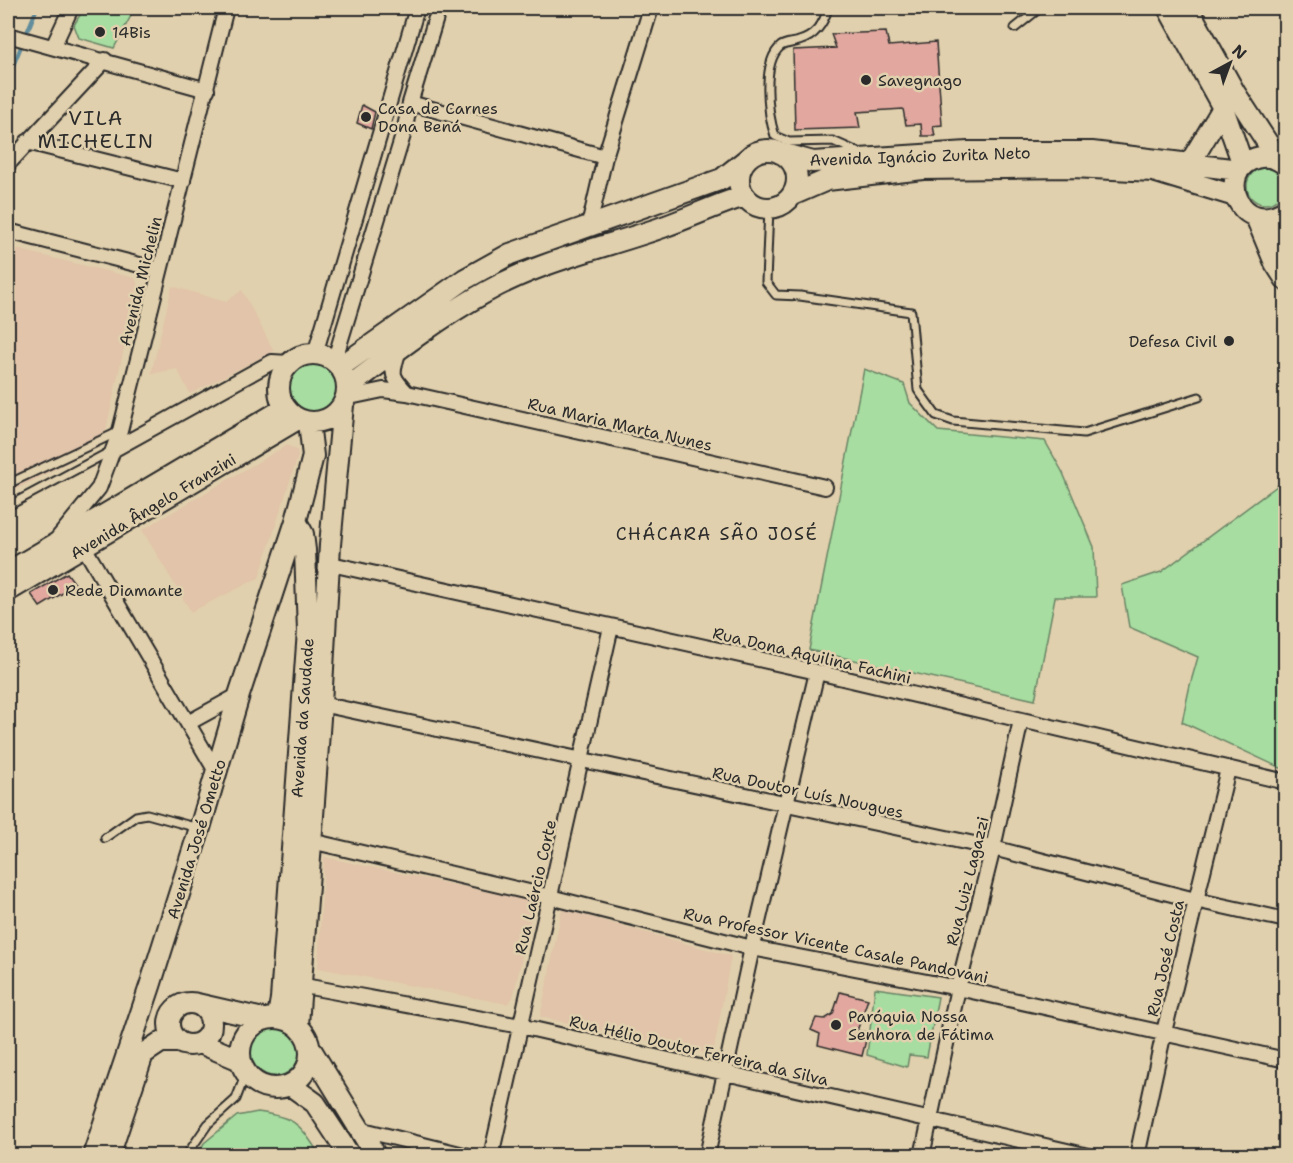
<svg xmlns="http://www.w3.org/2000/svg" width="1293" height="1163" viewBox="0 0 1293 1163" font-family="'Shantell Sans',sans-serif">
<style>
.built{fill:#e1c4a9}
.green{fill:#a7dda0;stroke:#698466;stroke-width:1.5}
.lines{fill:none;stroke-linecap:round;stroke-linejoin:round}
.stream{stroke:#628d9c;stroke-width:4}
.building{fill:#e2a89f;stroke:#2b2b2b;stroke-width:1.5}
.lane-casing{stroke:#2b2b2b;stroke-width:11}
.street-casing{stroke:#2b2b2b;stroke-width:18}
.secondary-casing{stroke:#2b2b2b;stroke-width:24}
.lane{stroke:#e1d0ad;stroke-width:7}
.street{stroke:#e1d0ad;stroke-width:14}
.secondary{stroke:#e1d0ad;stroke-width:20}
.poi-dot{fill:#2b2b2b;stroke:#e1d0ad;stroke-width:2}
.labels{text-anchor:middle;stroke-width:5;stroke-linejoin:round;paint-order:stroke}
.poi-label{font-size:16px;fill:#2b2b2b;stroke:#e1d0ad;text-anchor:start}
.street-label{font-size:16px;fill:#2b2b2b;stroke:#e1d0ad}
.neighbourhood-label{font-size:18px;letter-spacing:1.5px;fill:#2b2b2b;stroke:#e1d0ad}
.quarter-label{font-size:20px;letter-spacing:1.5px;fill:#2b2b2b;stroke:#e1d0ad}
</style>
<rect width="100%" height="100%" fill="#e1d0ad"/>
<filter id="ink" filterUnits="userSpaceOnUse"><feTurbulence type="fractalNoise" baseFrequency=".0167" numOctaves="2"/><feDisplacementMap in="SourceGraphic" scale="12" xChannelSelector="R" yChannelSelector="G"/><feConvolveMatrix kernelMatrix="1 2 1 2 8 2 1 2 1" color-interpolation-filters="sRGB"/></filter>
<g filter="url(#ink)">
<path class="built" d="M8 247 135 278 138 285 106 430 95 448 8 494Z
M172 286 226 302 242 290 274 351 190 394 177 369 151 374Z
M287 445 297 450 298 456 259 578 191 612 142 530Z
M324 857 526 900 531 917 513 998 507 1004 318 968Z
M562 909 731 956 713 1055 540 1017Z"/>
<path class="green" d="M84 8H135L114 48 79 38 74 25Z
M1247 186a18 18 0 1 1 36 0a18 18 0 1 1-36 0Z
M290 388a24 24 0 1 1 48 0a24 24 0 1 1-48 0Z
M864 369 904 384 910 403 938 431 1045 441 1063 473 1094 547 1096 597H1055L1035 700 809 650Z
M1285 480V770L1182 722 1190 685 1198 657 1129 627 1122 585 1161 572Z
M875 988 938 997 927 1057 909 1055 907 1067 867 1055Z
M251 1052a24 24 0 1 1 48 0a24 24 0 1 1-48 0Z
M258 1112C298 1118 299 1124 320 1155H197L204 1143 237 1116Z"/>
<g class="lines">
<path class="stream" d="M8 73 13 66 37 8"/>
</g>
<path class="building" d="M886 32 889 46 936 42 942 125 933 126 935 136H922L921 124 906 125 903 109 857 112 860 128 795 130 793 50 836 48 831 34Z
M362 105 375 112 371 129 357 123Z
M67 573 76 585 40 607 31 594Z
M840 992 868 999 857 1031 868 1032 862 1056 818 1045 820 1034 811 1030 816 1018 825 1019 833 1014Z"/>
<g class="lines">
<defs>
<path id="lane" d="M828 8C824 23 815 37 799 41 793 43 786 43 781 46 761 62 768 115 775 136L789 142 833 141 860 153
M1015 28 1040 8
M769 208 766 282 776 295 800 296 911 312 918 390 936 415 953 421 1084 433 1199 397
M8 484 118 432
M8 506 111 451
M105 838 136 816 147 814 198 828
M186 1156 208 1124 236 1099 246 1073"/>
<path id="street" d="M8 35 207 90
M53 47 71 8
M410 103 605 157
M27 142 183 181
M8 164 105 60
M589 226 605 157 651 8
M8 231 159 270
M399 349C393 373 388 373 407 393
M315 354 417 8
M334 362 404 132 410 103 439 8
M345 398 383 390 407 393 825 487
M113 450 272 362 289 363
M58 538 99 488 120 431 226 8
M84 547 217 773
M331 564 817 672 1286 782
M321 704 993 848 1195 900 1286 920
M188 723 239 695
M311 841 550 897 752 948 958 988 1286 1060
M299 985 520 1026 1089 1156
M359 1129 468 1156
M491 1156 611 627
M707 1156 752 948 817 672
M922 1156 958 988 993 848 1021 720
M1137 1156 1164 1032 1228 769"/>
<path id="secondary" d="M1168 8 1223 108 1243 165
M1188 8 1235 93 1278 159
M739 179a29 29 0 1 1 58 0a29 29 0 1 1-58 0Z
M780 153 813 162 968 152H1092L1239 170
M1190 163 1223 108
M1283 163C1275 157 1266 155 1256 158 1213 171 1241 240 1286 210
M792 195 827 180 923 169 1073 167 1153 171 1235 196
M1276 216 1286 240
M1256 217 1275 263 1286 280
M279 388a34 34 0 1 1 68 0a34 34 0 1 1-68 0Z
M340 367 465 279 510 254 722 179 746 160
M347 388C392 354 437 319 486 292 542 260 604 248 663 227 691 217 716 205 744 196
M8 572 285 408
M8 591 298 419
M169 1024a21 21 0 1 1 42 0a21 21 0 1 1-42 0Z
M197 1004 263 1019
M276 1017 278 1016 281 999 308 631 305 550 303 534 296 521 313 456 309 422
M240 1053a35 35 0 1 1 70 0a35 35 0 1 1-70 0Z
M298 1025 321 704 330 545 343 405
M200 1043 240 1060
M310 1048 376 1156
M290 1085 315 1103 350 1156
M93 1156 150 986 200 828 239 695 296 521
M109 1156 143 1054 161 1042H179"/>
</defs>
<use href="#lane" class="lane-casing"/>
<use href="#street" class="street-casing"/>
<use href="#secondary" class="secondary-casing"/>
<use href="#lane" class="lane"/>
<use href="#street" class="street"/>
<use href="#secondary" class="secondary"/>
</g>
</g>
<g class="poi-dot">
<circle cx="100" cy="32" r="6"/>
<circle cx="866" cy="80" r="6"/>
<circle cx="366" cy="117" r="6"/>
<circle cx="1229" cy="341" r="6"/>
<circle cx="53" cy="590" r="6"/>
<circle cx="836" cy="1025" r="6"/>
</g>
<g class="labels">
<g class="poi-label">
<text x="112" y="38">14Bis</text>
<text x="878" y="86">Savegnago</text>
<text x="378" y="114">Casa de Carnes<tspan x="378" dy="18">Dona Bená</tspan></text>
<text x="1217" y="347" text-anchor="end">Defesa Civil</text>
<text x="65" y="596">Rede Diamante</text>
<text x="848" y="1022">Paróquia Nossa<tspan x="848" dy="18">Senhora de Fátima</tspan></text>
</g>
<g class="street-label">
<text transform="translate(920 156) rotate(-2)" y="6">Avenida Ignácio Zurita Neto</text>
<text transform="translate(140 281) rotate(-76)" y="6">Avenida Michelin</text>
<text transform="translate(620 424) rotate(13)" y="6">Rua Maria Marta Nunes</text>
<text transform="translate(153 506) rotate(-31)" y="6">Avenida Ângelo Franzini</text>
<text transform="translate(812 655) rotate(13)" y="6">Rua Dona Aquilina Fachini</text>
<text transform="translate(302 718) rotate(-86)" y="6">Avenida da Saudade</text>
<text transform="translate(808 792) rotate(12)" y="6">Rua Doutor Luís Nougues</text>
<text transform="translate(196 839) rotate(-73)" y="6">Avenida José Ometto</text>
<text transform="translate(967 881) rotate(-76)" y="6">Rua Luiz Lagazzi</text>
<text transform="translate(535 887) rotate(-77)" y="6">Rua Laércio Corte</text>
<text transform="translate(836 945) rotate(12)" y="6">Rua Professor Vicente Casale Pandovani</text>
<text transform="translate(1165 958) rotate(-77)" y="6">Rua José Costa</text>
<text transform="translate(699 1050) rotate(13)" y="6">Rua Hélio Doutor Ferreira da Silva</text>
</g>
<g class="neighbourhood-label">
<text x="717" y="540">CHÁCARA SÃO JOSÉ</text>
</g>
<g class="quarter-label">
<text x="96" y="125">VILA<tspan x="96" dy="23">MICHELIN</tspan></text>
</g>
</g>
<rect width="1293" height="1163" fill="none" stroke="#e1d0ad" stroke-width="30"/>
<rect x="15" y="15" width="1263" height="1133" fill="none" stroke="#2b2b2b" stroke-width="2" filter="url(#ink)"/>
<g transform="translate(1230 63) rotate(41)" stroke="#e1d0ad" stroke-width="4.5" paint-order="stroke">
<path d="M0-4.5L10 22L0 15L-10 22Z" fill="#2b2b2b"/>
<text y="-9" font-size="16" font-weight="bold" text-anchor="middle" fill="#2b2b2b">N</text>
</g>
</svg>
